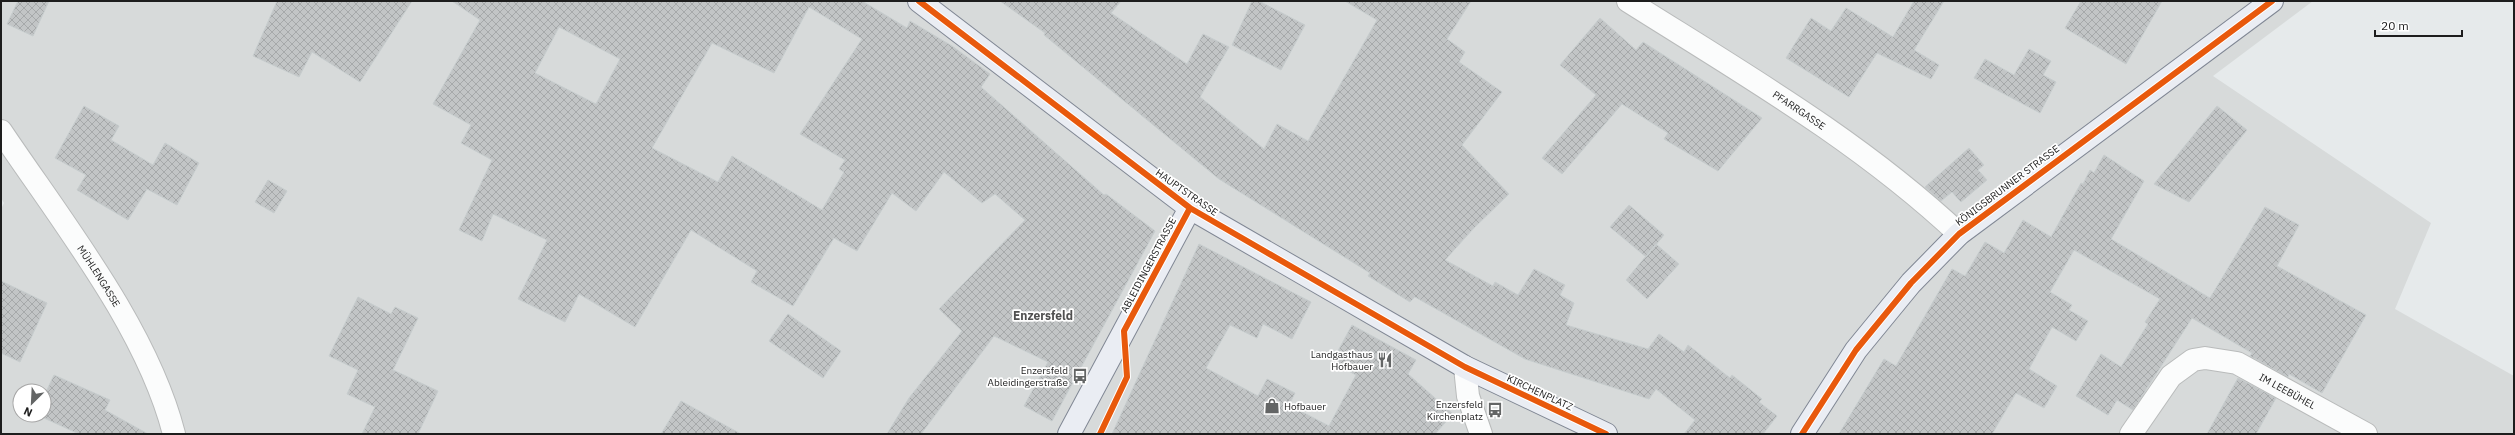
<svg xmlns="http://www.w3.org/2000/svg" width="2515" height="435" viewBox="0 0 2515 435" font-family="'IBM Plex Sans',sans-serif">
<style>
.residential{fill:#d7dada;fill-rule:evenodd}
.building{fill:url(#building-cross-hatch);stroke:#c7cdce;fill-rule:evenodd}
.lines{fill:none;stroke-linecap:round;stroke-linejoin:round}
.street-casing{stroke:#b9bbbb;stroke-width:24}
.secondary-casing{stroke:#808794;stroke-width:24}
.street{stroke:#fbfcfc;stroke-width:22}
.secondary{stroke:#eaedf3;stroke-width:22}
.cycleway-casing{stroke:#fff;stroke-width:8}
.cycleway{stroke:#e8590c;stroke-width:6}
.labels{text-anchor:middle;stroke-width:3.5;stroke-linejoin:round;paint-order:stroke}
.street-label{font-size:10px;fill:#1d1d1d;stroke:#fff}
.poi-label{font-size:10px;fill:#1d1d1d;stroke:#fff;text-anchor:end}
.quarter-label{font-size:12px;font-weight:bold;fill:#505050;stroke:#fff}
</style>
<defs>
<pattern id="building-cross-hatch" width="8" height="8" patternUnits="userSpaceOnUse"><rect width="8" height="8" fill="#c2c5c6"/><path d="M0 0l8 8M0 8l8-8" fill="none" stroke="#a6a9aa"/></pattern>
</defs>
<rect width="100%" height="100%" fill="#e6eaeb"/>
<path class="residential" d="M1 1H2313L2213 76 2431 223 2395 309 2514 376V434H1V209L4 203 1 198ZM20 391H44V415H20Z"/>
<path class="building" d="M18 1H49L33 36 7 24Z
M277 1H412L360 82 312 52 299 77 253 56Z
M452 1H862L907 28 910 21 952 46 990 74 981 87 1104 195 1106 194 1155 231 1052 421 1024 406 1048 362 994 336 921 434H887L909 398 962 331 939 309 1025 220 995 194 982 203 944 172 916 211 892 193 857 251 834 238 793 306 751 282 757 271 691 230 635 327 579 294 565 322 518 299 547 240 493 214 482 241 459 230 492 160 461 143 471 125 433 104 480 20ZM809 7 862 39 800 134 845 160 839 169 844 172 822 210 732 156 718 182 652 148 712 43 774 73ZM559 27 620 59 596 104 535 73Z
M1000 1H1121L1111 13 1187 64 1203 34 1229 47 1200 97 1264 149 1277 124 1308 141 1377 20 1345 1H1471L1447 39 1465 52 1459 62 1502 92 1462 145 1509 194 1474 228 1445 260 1493 286 1495 282 1518 295 1534 269 1565 285 1560 295 1574 303 1566 325 1648 349 1659 334 1684 352 1688 345 1730 378 1732 375 1762 399 1759 402 1777 416 1763 434H1684L1695 420 1656 389 1649 399 1525 359 1415 297 1410 302 1368 276 1370 273 1219 179 1044 35 1045 33Z
M1252 1H1259L1305 25 1281 70 1232 45Z
M1914 1H1944L1914 50 1939 65 1931 79 1877 53 1849 97 1786 58 1811 18 1831 31 1846 8 1893 37Z
M2081 1H2162L2126 64 2065 28Z
M1600 18 1636 50 1643 42 1762 118 1718 171 1664 139 1668 133 1622 104 1562 174 1542 158 1596 95 1560 65Z
M2029 49 2051 61 2043 75 2056 82 2040 113 1974 78 1985 59 2014 75Z
M84 106 119 126 111 140 153 165 165 143 199 163 177 205 147 189 128 220 77 190 86 175 55 158Z
M2217 106 2247 130 2189 202 2154 184Z
M1969 148 1984 165 1978 170 1987 180 1961 202 1952 192 1941 201 1925 187Z
M2104 155 2144 181 2111 239 2210 298 2265 207 2299 225 2277 266 2366 315 2322 393 2289 374 2288 377 2250 356 2252 353 2192 318 2133 410 2117 400 2108 415 2076 396 2101 354 2121 367 2148 324 2145 322 2160 299 2074 250 2050 292 2072 305 2069 310 2088 321 2076 341 2052 327 2029 369 2057 386 2044 408 2016 393 1992 434H1839L1884 359 1896 366 1952 269 1965 276 1985 242 2004 253 2023 220 2051 237 2081 183 2083 184 2090 170 2094 173Z
M268 180 287 191 274 213 255 202Z
M1629 205 1664 235 1646 257 1610 227Z
M1199 244 1311 302 1292 339 1263 324 1257 338 1230 325 1206 368 1258 396 1267 379 1295 393 1289 405 1329 426 1356 375 1332 362 1352 325 1416 360 1408 374 1453 414 1435 434H1112Z
M1656 244 1679 264 1647 299 1626 280Z
M1 281 47 303 20 362 1 353Z
M358 297 391 314 395 307 418 318 393 370 438 391 418 434H362L375 407 347 394 358 370 329 356Z
M788 314 841 351 823 378 769 341Z
M54 375 110 400 105 410 148 434H79L44 418V396Z
M2238 378 2276 398 2256 434H2207Z
M681 401 741 434H661Z"/>
<g class="lines">
<defs>
<g id="street">
<path id="s1" d="M1628 1C1742 73 1860 141 1959 234"/>
<path id="s2" d="M1 131C62 222 147 328 174 434"/>
<path d="M1465 367 1468 396 1481 434"/>
<path id="s3" d="M2131 434 2171 376 2193 360 2205 358 2237 363 2366 434"/>
</g>
<path id="secondary" d="M919 1 1190 208 1465 367 1606 434
M1069 434 1190 208
M1802 434 1856 350 1911 283 1959 234 2272 1"/>
</defs>
<use href="#street" class="street-casing"/>
<use href="#secondary" class="secondary-casing"/>
<use href="#street" class="street"/>
<use href="#secondary" class="secondary"/>
<defs>
<path id="cycleway" d="M919 1 1190 208 1465 367 1606 434
M1100 434 1127 377 1124 331 1190 208
M1802 434 1856 350 1911 283 1959 234 2272 1"/>
</defs>
<use href="#cycleway" class="cycleway-casing"/>
<use href="#cycleway" class="cycleway"/>
</g>
<defs>
<symbol id="restaurant-bare" viewBox="-9 -9 18 18"><path d="M-5-6h1v4h1v-4h1v4h1v-4h1v5L-1.5 .5V6h-2V.5L-5-1ZM5-6V6H3V1.5H1.5Q1.5-4 5-6Z" fill="#636565" stroke="#fff" stroke-width="2.5" paint-order="stroke"/></symbol>
<symbol id="bus-bare" viewBox="-9 -9 18 18"><path d="M-5-6H5V4H4V6H2V4H-2V6H-4V4H-5ZM-3.5-4V0h7V-4ZM-3.5 1.2v1.5H-2V1.2ZM2 1.2v1.5H3.5V1.2Z" fill="#636565" stroke="#fff" stroke-width="2.5" paint-order="stroke"/></symbol>
<symbol id="shop-bare" viewBox="-9 -9 18 18"><path d="M-5-2.5h2.3a2.7 3.5 0 0 1 5.4 0H5L5.5 6h-11ZM-1.5-2.5h3a1.5 2.3 0 0 0-3 0Z" fill="#636565" stroke="#fff" stroke-width="2.5" paint-order="stroke"/></symbol>
</defs>
<g fill-rule="evenodd">
<use href="#restaurant-bare" x="1374" y="349" width="22" height="22"/>
<use href="#bus-bare" x="1069" y="365" width="22" height="22"/>
<use href="#shop-bare" x="1261" y="395" width="22" height="22"/>
<use href="#bus-bare" x="1484" y="399" width="22" height="22"/>
</g>
<g class="labels">
<g class="street-label">
<text dy="4" stroke="none"><textPath href="#s1" startOffset="203">PFARRGASSE</textPath></text>
<text transform="translate(2007 185) rotate(-37)" y="4">KÖNIGSBRUNNER STRASSE</text>
<text transform="translate(1187 192) rotate(35)" y="4">HAUPTSTRASSE</text>
<text transform="translate(1148 265) rotate(-62)" y="4">ABLEIDINGERSTRASSE</text>
<text dy="4" stroke="none"><textPath href="#s2" startOffset="175">MÜHLENGASSE</textPath></text>
<text dy="4" stroke="none"><textPath href="#s3" startOffset="200">IM LEEBÜHEL</textPath></text>
<text transform="translate(1540 392) rotate(25)" y="4">KIRCHENPLATZ</text>
</g>
<g class="poi-label">
<text x="1373" y="358">Landgasthaus<tspan x="1373" dy="12">Hofbauer</tspan></text>
<text x="1068" y="374">Enzersfeld<tspan x="1068" dy="12">Ableidingerstraße</tspan></text>
<text x="1483" y="408">Enzersfeld<tspan x="1483" dy="12">Kirchenplatz</tspan></text>
<text x="1284" y="410" text-anchor="start">Hofbauer</text>
</g>
<g class="quarter-label">
<text x="1043" y="320">Enzersfeld</text>
</g>
</g>
<rect width="2515" height="435" fill="none" stroke="#1d1d1d" stroke-width="4"/>
<g transform="translate(32 403) rotate(204)"><circle r="19" fill="#ffffff" stroke="#a5a5a5"/>
<path d="M0-3L7 15L0 10L-7 15Z" fill="#636565"/>
<text y="-6" font-size="11" font-weight="bold" text-anchor="middle" fill="#1d1d1d">N</text>
</g>
<path d="M2375 30v6h87v-6" fill="none" stroke="#1d1d1d" stroke-width="2"/>
<text x="2381" y="30" font-size="12" fill="#1d1d1d" stroke="#ffffff" stroke-width="3" paint-order="stroke">20 m</text>
</svg>
